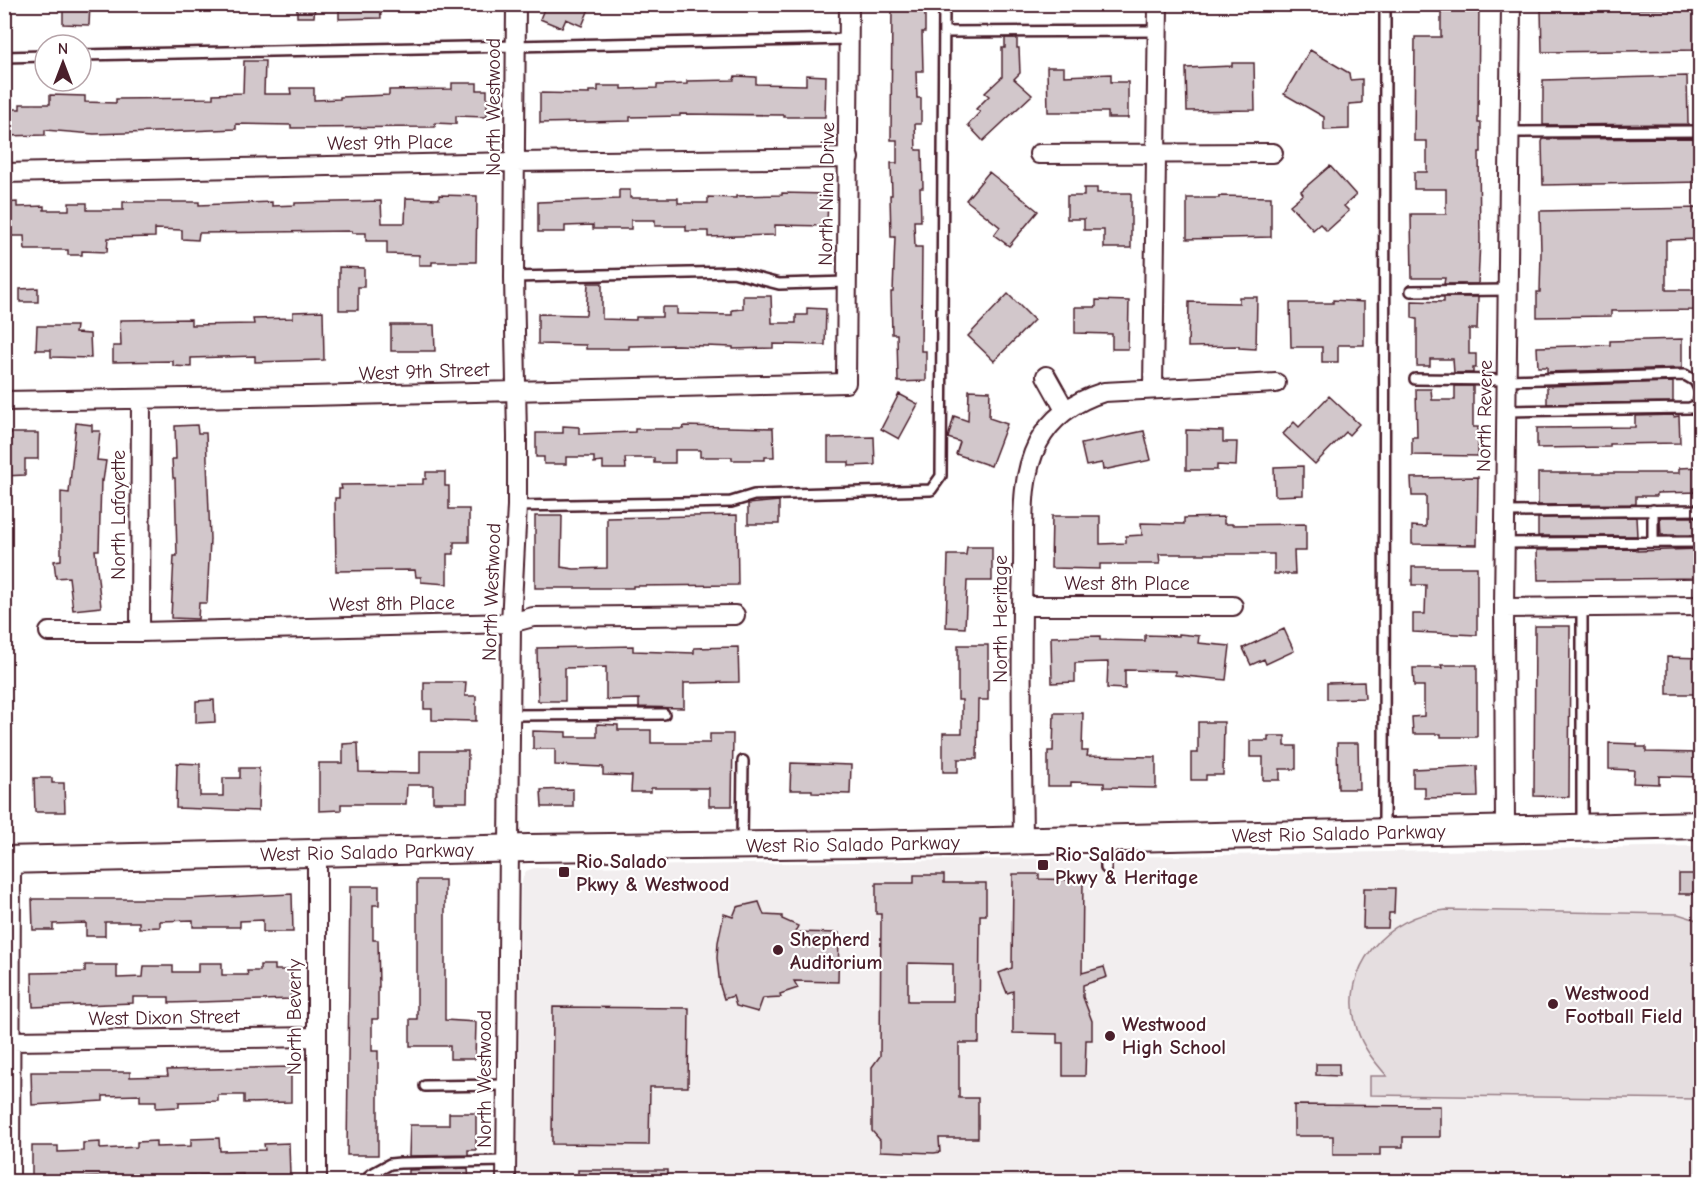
<svg xmlns="http://www.w3.org/2000/svg" width="1705" height="1186" viewBox="0 0 1705 1186" font-family="'Comic Neue',sans-serif">
<style>
.built{fill:#f2eeef}
.pitch{fill:#e5dee0;stroke:#987e86;stroke-width:1.5}
.building{fill:#d2c7cb;stroke:#4a1f2b;stroke-width:1.5;fill-rule:evenodd}
.lines{fill:none;stroke-linecap:round;stroke-linejoin:round}
.lane-casing{stroke:#4a1f2b;stroke-width:14}
.street-casing{stroke:#4a1f2b;stroke-width:22}
.secondary-casing{stroke:#4a1f2b;stroke-width:30}
.lane{stroke:#fff;stroke-width:9}
.street{stroke:#fff;stroke-width:18}
.secondary{stroke:#fff;stroke-width:26}
.poi-dot{fill:#4a1f2b;stroke:#fff;stroke-width:2}
.labels{text-anchor:middle;stroke-width:4.5;stroke-linejoin:round;paint-order:stroke}
.street-label{font-size:20px;fill:#4a1f2b;stroke:#fff}
.poi-label{font-size:20px;font-weight:bold;fill:#4a1f2b;stroke:#fff;text-anchor:start}
</style>
<rect width="100%" height="100%" fill="#fff"/>
<filter id="ink" filterUnits="userSpaceOnUse"><feTurbulence type="fractalNoise" baseFrequency=".0167" numOctaves="2"/><feDisplacementMap in="SourceGraphic" scale="12" xChannelSelector="R" yChannelSelector="G"/><feConvolveMatrix kernelMatrix="1 2 1 2 8 2 1 2 1" color-interpolation-filters="sRGB"/></filter>
<g filter="url(#ink)">
<path class="built" d="M1700 846V1181L518 1182 521 890 523 877 526 871 534 868Z"/>
<path class="pitch" d="M1446 910 1678 914 1700 921V1099L1370 1095V1076H1387C1374 1061 1363 1048 1357 1029 1338 968 1387 915 1446 910Z"/>
<path class="building" d="M63 4H90L89 25 63 24Z
M297 4H315L314 17H297Z
M339 4H380L381 18 339 19Z
M546 4H591L582 26 566 19 562 28 540 19Z
M892 4 925 5V32H922L923 71H916L917 98H921V124H915L916 150H922L923 188H920L921 221H914L915 247H922L921 351H926V381L898 382 897 334H892L891 292H893L895 237H891L890 195H892L891 163H897V140H891Z
M1441 4H1479L1478 123H1481V152H1479L1480 240 1478 284H1444L1445 278H1412L1411 214H1446V189H1414V172H1427V141H1414L1415 37H1441Z
M1701 8V50L1542 52 1541 9Z
M1005 38H1017V48H1019L1020 73 1014 79 1032 95 983 141 968 125 980 112 976 109 989 96 985 93 1002 77V48H1005Z
M1310 50 1349 73 1350 80 1362 79V103L1349 104V129L1324 130V117L1284 94Z
M244 61H265L264 94H291L290 88H314V100L340 99V97L389 95V90L452 89V83H477V90H487V117L456 116V124L435 123V127L291 128V125L236 124V129L189 131 94 134 45 130V135L4 136V109H20V104H50V95L85 96V102L116 103V99L213 98V94L243 93Z
M1232 63H1254L1255 110 1187 111 1186 68 1232 66Z
M1047 67H1064V76L1111 74V82H1128V118H1108V112H1048Z
M806 75 826 76 825 117H784V115L680 114V116L630 117V121L540 123V93L589 94V91H598V86H622V89L657 88V85L687 84V81L734 80 735 76 756 77V84L806 85Z
M1687 76 1688 124 1543 125V80Z
M1688 138 1701 139V182L1543 185 1542 142 1543 139Z
M1330 166 1356 195 1344 206 1349 211 1327 231 1320 224 1313 230 1290 205 1303 194 1301 191Z
M989 172 1038 211 1009 246 994 235 1000 227 966 200Z
M1084 188H1097V193H1131V248H1104V230H1084V219H1067V196H1084Z
M619 190H630V198H678V203H708V197L736 198V196L782 195V193L828 194 827 226 775 225V235L708 237V231H686V226H655V220H631V229H593V225L565 226V232H538V202L619 199Z
M439 195 477 196 476 262H432V265H419V255L387 254V241H366V233H352V231L199 233 198 240 182 239V230L155 229V237L108 238 107 252 82 251V255H68V250H25L24 236H4V203L17 202V207L44 206V210H69V203H87V210H123V202H199V205L272 202V206L295 205V203L381 201 382 223H405L406 198 439 199Z
M1219 196 1271 197V237L1187 239V198H1219Z
M1701 208V239L1666 240V290H1701V310L1611 311V316L1537 317V292H1540L1541 252 1540 211Z
M339 267 364 268V287H358V310H339Z
M588 283H602V319L636 320V317H662V307H677V314L732 315V310L743 309V296H771L772 323H796V315H807V308L826 309 825 345 773 344V348L733 349V347L677 345 629 346V349H586V345L538 344V314L586 315Z
M38 288V302H20V289Z
M1008 294 1034 320 994 361 968 336Z
M1239 297H1257L1256 349 1239 348V346L1188 347 1189 302 1239 303Z
M1444 297H1478L1477 329H1469V354H1476V368H1473V373H1454L1453 359H1430V366H1417V319L1412 318V301L1444 302Z
M1096 300 1129 301 1128 349H1112V334L1075 333V307H1096Z
M1333 300 1364 302V345H1338V362H1322V347H1291L1290 303H1333Z
M323 311 324 360 255 362V356L191 358V367L173 366V361L113 362V346H121L120 320 191 319V325L254 324 253 319 293 318V312Z
M391 325H434L435 351H391Z
M37 326H76L75 333 90 334 91 358 51 357V350H36Z
M1682 339V368L1547 372V367H1538L1537 347 1610 345V341Z
M1673 382V402L1547 404V386Z
M1455 386H1473V427H1478V456L1412 455V437H1417L1416 389H1431L1432 400H1455Z
M969 390 990 391 989 418 1007 424 991 466 956 454 960 442 948 438 954 416 968 421Z
M899 394 918 404 899 439 881 429Z
M1329 396 1359 424 1349 435 1346 432 1315 464 1283 434 1294 422 1299 427Z
M1673 415 1674 417 1679 416 1680 443 1610 444V447L1537 448V428L1635 427V416Z
M76 423 92 425V431H100L97 460 106 461 103 481 101 480 99 550H95L101 607 73 610 69 577 56 578 54 561 61 560V492L69 493Z
M197 425 198 433H206L210 539 207 603H199L198 619 171 618 174 556H177L175 478H173L172 459H176L175 426Z
M563 426 579 427V434L635 432V429H683L684 426 773 428 774 457H765V460H732V457H700V450H675V463H654V458H625L626 469H603V462L594 463V457H566V464H544V457H536V433H563Z
M1186 430 1223 431V442H1237L1236 466 1217 465V470H1186Z
M1144 431 1151 460 1103 470 1102 463 1086 466 1081 444Z
M4 433H38V459H25V475L4 476Z
M874 437 875 465 849 466V462H828V438Z
M1303 466V495L1275 496 1274 467Z
M1701 467V492L1657 493V496H1636V504L1538 505V473H1679V468Z
M426 472H445V486H449V509H469V542H454V554H447V584L421 582V577H416L415 570 336 571 335 498H339V489H342L341 485 423 484V479H426Z
M1478 477 1477 545 1412 544V526L1426 527V496H1412L1411 478Z
M779 501V524H748V504Z
M737 515 738 585 633 586V588H535V516H562L561 567 574 569 607 568V518Z
M1052 516H1100V544L1126 543V536L1142 535 1141 523 1184 524V518L1224 517V524H1232V525L1306 524V551H1294L1295 574H1274V554H1159L1160 564H1100V569L1051 568Z
M1636 517 1637 536H1538V518Z
M1660 517H1701V535H1661Z
M967 547H992V581H967L965 628 946 627 948 555H966Z
M1637 549V551L1701 549V578L1538 580 1537 550Z
M1412 567H1477V635L1413 632V614H1425L1426 585H1412Z
M1535 626H1570L1569 797 1534 796Z
M1284 629 1294 651 1266 664 1264 659 1251 665 1243 648Z
M1179 634 1199 636 1198 643 1230 646 1226 680 1175 675V671L1125 670V689L1107 688 1108 662 1075 663V682L1052 683 1051 637 1100 636V640L1145 641V635L1179 636Z
M958 645H988V700H978L977 759H958V772H943V733H962V700H958Z
M633 646V651L694 653V648L738 647 739 682 684 683V708L639 707V699L606 700V667L565 668V701H538L537 648Z
M1667 657 1701 658V694H1667Z
M1441 665H1477V737H1441V734H1413L1412 717 1424 716V686H1414L1413 668H1442Z
M424 682H466L465 696H476V721L432 720V709H424Z
M1364 682 1365 698 1327 699V683Z
M214 700 215 722 196 723V701Z
M1054 713H1083L1082 751H1088L1087 756 1156 757V788L1104 787V783L1071 782V786H1048V751H1053Z
M1198 722H1224L1223 775H1206V780H1191V753H1198Z
M597 724 618 725V730H651V743H710V734H733L732 806H709V788H651V792H631L632 776 603 775V767L555 765V749H533V731L566 732V737H597Z
M1268 736H1285V746H1296V769H1280V780H1263V757H1250V741H1268Z
M358 743 359 772 420 773V751H468L467 802H433V785H407L406 804H341V810L319 811V763H343V744Z
M1337 743H1358L1359 789H1338Z
M1609 743 1637 744V747H1646V752L1701 753V777L1659 776V784L1633 783 1634 770 1609 769Z
M177 763 200 764V796H223V778H240V768H259L258 811 176 808Z
M791 763 851 765 850 794 812 793V790H790Z
M1477 766 1478 797 1425 798V787H1413V769Z
M34 778H52V783H64L65 812H35Z
M573 789V807H542L541 790Z
M1013 874H1039V879L1083 880 1082 973 1104 967 1107 977 1083 985V997L1092 1021V1040H1086L1085 1076H1063V1043H1057V1034L1013 1033V991L1007 993 999 973 1012 968Z
M1679 874H1701V894H1679Z
M914 875H944V883H986V915H980L979 1043H959V1098H978V1138H939L940 1152 934 1153 880 1151V1140L872 1131V1067L880 1056 881 914H876V883H914ZM908 963 953 964V1001H908Z
M417 880H445V1020L476 1022 475 1059H450V1046H410V1019H417Z
M350 886H379V905H373V940H378L379 987H378V1019H372V1051H378V1155H347Z
M1364 888H1395L1394 913H1389L1388 928H1363Z
M292 894 293 932H263V920L240 921V927H193V920L160 921V927L139 928V922H105V936H86V923L53 924V930H33L32 899H185Z
M759 902 764 915 782 916V919L798 926 795 932 839 933 838 982 794 981 798 988 780 994 781 997 763 998 758 1012 736 1006 733 996 724 999 720 986 717 958 718 942 724 914 733 917 737 907Z
M198 963H222V975H248L247 971H260V965H275V970H290L291 999 169 1003V997H133V1003L33 1007 32 973 85 972V965H117V978L143 977 144 966H173V972H198Z
M553 1007 689 1008 688 1087H650L649 1145 552 1144Z
M1316 1064H1339V1076L1316 1075Z
M291 1067V1102L244 1103V1095H218V1101L179 1102V1107L156 1108V1101H140V1095L103 1096V1101L32 1105 31 1072H130V1077L168 1076 167 1070Z
M1294 1105 1440 1106V1137H1403V1147H1380V1155H1333V1136H1294Z
M449 1113H476V1150H468V1155L409 1156 410 1125H449Z
M219 1138 220 1151 265 1150 264 1144 289 1143 290 1175 243 1176V1174L32 1179V1146H58V1152L83 1151V1143L100 1142V1149L137 1147V1142L156 1141V1147L191 1146V1139Z
M468 1168 469 1182H409V1170Z
M578 1170H667V1182H578Z"/>
<g class="lines">
<defs>
<path id="lane" d="M944 32 1158 31
M81 55 849 39
M4 57 45 56
M1510 132 1700 131
M514 277 733 272 779 284 847 282
M1411 291 1508 290
M1415 379 1507 380 1685 375 1695 381 1700 391
M1507 411 1690 408 1697 405 1700 397
M517 506 731 502 754 495 931 490 941 476 944 4
M1505 512 1700 510
M1653 542V510
M1505 543 1700 542
M1582 607V827
M510 715 664 714
M1384 830 1385 4
M1106 840V868
M742 843 743 761
M425 1086 507 1085
M370 1175 390 1164 400 1163 507 1161"/>
<path id="street" d="M1039 154 1273 153
M4 173 515 162 849 158
M1046 376 1065 410
M1153 389 1158 4
M4 401 307 396 846 383 849 4
M1022 606H1233
M1504 608 1700 606
M49 632H140L511 623 533 617 735 615
M140 632 141 399
M1505 829 1504 608 1511 4
M1023 840C1022 748 1020 656 1023 565 1024 526 1019 480 1038 443 1052 416 1075 401 1104 392L1276 383
M12 1041 317 1037
M10 1182 11 860
M317 1182V854
M506 1182 511 623 517 506V437L514 277 516 4"/>
<g id="secondary">
<path id="s1" d="M4 860 529 848 863 844 1700 825"/>
</g>
</defs>
<use href="#lane" class="lane-casing"/>
<use href="#street" class="street-casing"/>
<use href="#secondary" class="secondary-casing"/>
<use href="#lane" class="lane"/>
<use href="#street" class="street"/>
<use href="#secondary" class="secondary"/>
</g>
</g>
<g class="poi-dot">
<rect x="1037" y="859" width="12" height="12" rx="3"/>
<rect x="558" y="866" width="12" height="12" rx="3"/>
<circle cx="778" cy="950" r="6"/>
<circle cx="1553" cy="1004" r="6"/>
<circle cx="1110" cy="1036" r="6"/>
</g>
<g class="labels">
<g class="street-label">
<text transform="translate(493 107) rotate(-90)" y="7">North Westwood</text>
<text transform="translate(390 142) rotate(-1)" y="7">West 9th Place</text>
<text transform="translate(826 194) rotate(-89)" y="7">North Nina Drive</text>
<text transform="translate(424 371) rotate(-2)" y="7">West 9th Street</text>
<text transform="translate(1484 416) rotate(-89)" y="7">North Revere</text>
<text transform="translate(118 515) rotate(-90)" y="7">North Lafayette</text>
<text x="1127" y="590">West 8th Place</text>
<text transform="translate(491 592) rotate(-88)" y="7">North Westwood</text>
<text transform="translate(392 603) rotate(-1)" y="7">West 8th Place</text>
<text transform="translate(1000 619) rotate(-90)" y="7">North Heritage</text>
<text dy="7" stroke="none"><textPath href="#s1" startOffset="1335">West Rio Salado Parkway</textPath></text>
<text dy="7" stroke="none"><textPath href="#s1" startOffset="849">West Rio Salado Parkway</textPath></text>
<text dy="7" stroke="none"><textPath href="#s1" startOffset="363">West Rio Salado Parkway</textPath></text>
<text transform="translate(164 1017) rotate(-1)" y="7">West Dixon Street</text>
<text transform="translate(294 1017) rotate(-90)" y="7">North Beverly</text>
<text transform="translate(484 1079) rotate(-90)" y="7">North Westwood</text>
</g>
<g class="poi-label">
<text x="1055" y="861">Rio Salado<tspan x="1055" dy="23">Pkwy &amp; Heritage</tspan></text>
<text x="576" y="868">Rio Salado<tspan x="576" dy="23">Pkwy &amp; Westwood</tspan></text>
<text x="790" y="946">Shepherd<tspan x="790" dy="23">Auditorium</tspan></text>
<text x="1565" y="1000">Westwood<tspan x="1565" dy="23">Football Field</tspan></text>
<text x="1122" y="1031">Westwood<tspan x="1122" dy="23">High School</tspan></text>
</g>
</g>
<rect width="1705" height="1186" fill="none" stroke="#fff" stroke-width="24"/>
<rect x="12" y="12" width="1681" height="1162" fill="none" stroke="#4a1f2b" stroke-width="2" filter="url(#ink)"/>
<g transform="translate(63 63)"><circle r="28" fill="#ffffff" stroke="#b7a5aa" stroke-width="1.5"/>
<path d="M0-4.5L10 22L0 15L-10 22Z" fill="#4a1f2b"/>
<text y="-9" font-size="16" font-weight="bold" text-anchor="middle" fill="#4a1f2b">N</text>
</g>
</svg>
